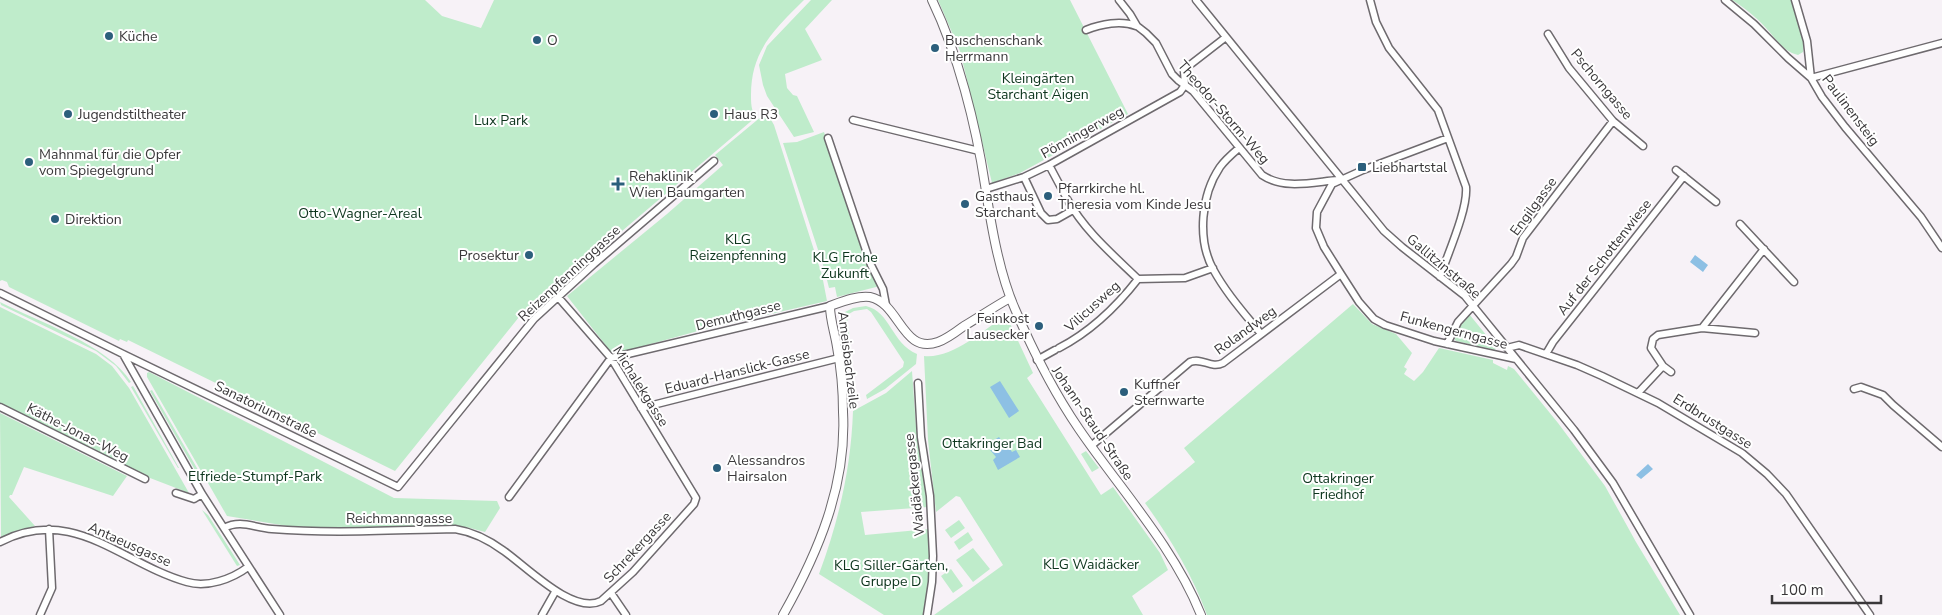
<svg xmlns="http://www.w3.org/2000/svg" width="1942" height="615" viewBox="0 0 1942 615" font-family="'Nunito Sans',sans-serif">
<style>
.green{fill:#bfeccb}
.water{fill:#8dc0e4}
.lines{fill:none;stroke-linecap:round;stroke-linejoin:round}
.minor-casing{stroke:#6e6a6e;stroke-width:9}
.tertiary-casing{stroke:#6e6a6e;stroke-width:10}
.minor{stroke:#fff;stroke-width:6}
.tertiary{stroke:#fff;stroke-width:8}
.poi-dot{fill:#2c5f7c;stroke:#fff;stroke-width:2}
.labels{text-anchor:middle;stroke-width:4;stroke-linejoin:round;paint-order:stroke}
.poi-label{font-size:14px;fill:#3a383a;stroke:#fff;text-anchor:start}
.park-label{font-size:14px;fill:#0d351d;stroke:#fff}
.street-label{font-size:14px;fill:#3a383a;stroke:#fff}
</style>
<rect width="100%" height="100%" fill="#f7f2f7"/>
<path class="green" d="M0 0H425L442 16 481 28 494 0H804C775 29 751 50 751 95 751 102 751 111 756 117L555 288 523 320 519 317 395 471 128 340 127 342 120 339 119 341 9 287 7 282 2 280 0 281Z
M811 0H832L805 29 822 60 785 74 787 88 793 95 797 96 814 132 794 137 767 96 763 85 759 65 767 46Z
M938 0H1070L1128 114 1020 173 992 183 960 51Z
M1732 0H1793L1804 40 1803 52 1798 55C1783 51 1776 39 1766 28 1756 17 1745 8 1732 0Z
M762 116 770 118 774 125 822 275 827 301 698 331 618 353 611 352 567 296 667 214 723 165 715 155Z
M824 132 848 206 880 286 837 297 835 287 829 288 824 268 783 143 797 142Z
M0 302C39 322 108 345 131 382L129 383 116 366 96 351 1 305Z
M1353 304 1372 324 1396 334 1412 353 1404 367 1407 369 1404 374 1414 381 1423 372 1439 348 1493 360V363L1507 370 1508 366 1514 369 1558 423 1605 486 1636 542 1680 615H1207C1192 574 1170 538 1145 503L1195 462 1184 448Z
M866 306C891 312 891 343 917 354L916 364 885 389 867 399 866 395 903 367 904 362 871 312 867 309 854 311 847 315 850 344H848L843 313 853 308Z
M0 307 96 354 112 366 129 388 189 493 150 478 0 404Z
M1469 314 1496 347 1495 350 1456 341C1449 333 1463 320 1469 314Z
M1005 316 1007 317 1033 373 1027 378 1101 495 1113 487 1160 553 1168 570 1132 596 1143 615H934L1003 565 960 497 956 496 936 512 928 440 924 356C952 359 982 331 1005 316Z
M912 371 916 427 928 507 861 512 865 535 929 529 930 575 923 615H884L819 574C839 520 851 468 853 411L886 393Z
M149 372 394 498 497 501 500 508 485 532 466 527 299 528 227 516 147 377V373Z
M133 386 179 468H178L131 387Z
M152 390 201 475 199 477 150 391Z
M0 413 127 476 113 496 24 467 12 495H10L9 497 35 526 1 537Z
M1086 451 1099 468 1092 472 1081 454Z
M202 510 208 515 240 565 237 566Z
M959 520 965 528 951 538 945 530Z
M968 532 973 540 959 550 954 542Z
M973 548 990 569 973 582 956 560Z
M951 569 963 586 953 593 941 576Z"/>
<path class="water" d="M1695 255 1708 265 1703 272 1690 262Z
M1000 381 1019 411 1009 418 990 387Z
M999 437 1004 444 1000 446 1002 450 1008 446 1012 452 1016 450 1020 457 998 470 993 460 996 457 986 445Z
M1648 464 1653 469 1641 479 1636 475Z"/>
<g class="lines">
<defs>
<path id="minor" d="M1119 0 1130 14 1137 26 1146 33 1156 43 1172 74 1178 80 1193 91 1262 175C1284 190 1313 182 1338 180
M1196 0 1384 231 1402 247 1465 296 1574 430 1613 483 1690 615
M1370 0 1376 22 1389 48 1438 110 1466 187C1468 209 1448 253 1440 277
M1725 0 1754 24 1788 58 1811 78 1822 97 1845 127 1921 217 1942 248
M1795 0 1807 41 1811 78
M1086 30C1101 24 1121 20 1136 26
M1548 34 1569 68 1613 121 1643 146
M1811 78 1942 43
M1185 85 1184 71 1186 68 1226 37
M853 120 979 151
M828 138 871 265 883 289 886 305
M1448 138 1363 170 1332 184 1317 212 1316 228 1324 247 1341 274 1359 302 1374 319 1385 325 1434 341 1516 359
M1239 148C1232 154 1225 160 1220 167 1201 195 1197 239 1213 269 1226 293 1244 313 1261 334
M1049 165 1065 195
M1676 170 1716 202
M1024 177 1041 213 1048 220 1057 219 1073 210
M986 189 1024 177 1049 165 1180 92 1185 85
M1067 199C1085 231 1111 253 1138 279L1185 278 1213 268
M1740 224 1794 282
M0 293 123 354 398 487 534 319 594 264 714 161
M1702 328 1764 249
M1447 344 1458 322 1511 264 1516 257 1523 238 1613 121
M1059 348C1090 332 1117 306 1138 279
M1507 348 1519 345 1577 365 1602 376 1658 403 1742 453 1767 474 1786 494 1870 615
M123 354 202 494 280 615
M1546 354 1553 342 1684 176
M1037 360 1055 350
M1663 366 1671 372
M918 383 921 437 930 496 933 556 932 582 927 615
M1854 389 1861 387 1883 395 1893 405 1942 447
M1638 393 1663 366 1651 348 1653 339 1658 335 1702 328 1755 333
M0 407 145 479
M641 408 839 358
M1091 446 1190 362C1202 357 1211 369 1223 363L1341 274
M176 493 194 499 202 494
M509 497 611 358 830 306
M224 528C241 519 254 528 272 529 332 534 394 530 455 529 474 532 489 540 504 551 527 567 573 615 601 601L633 572 694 504 696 498 611 358 558 297
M0 542C73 504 122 564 187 582 207 588 232 579 248 567
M611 593 626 615
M40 615 52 588 49 529
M542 615 555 592"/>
<path id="tertiary" d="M932 0C958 54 976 125 985 185 991 224 999 273 1015 309 1033 351 1053 391 1079 429 1120 489 1174 547 1201 615
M783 615C818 553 847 485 843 412 843 391 841 368 837 347 835 333 830 320 830 306 841 302 858 295 870 297 900 303 902 355 938 342 947 339 956 332 964 326 979 317 994 307 1010 298"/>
</defs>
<use href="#minor" class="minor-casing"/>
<use href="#tertiary" class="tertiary-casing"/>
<use href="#minor" class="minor"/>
<use href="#tertiary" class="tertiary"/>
</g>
<g class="poi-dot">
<circle cx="109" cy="36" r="5"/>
<circle cx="537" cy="40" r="5"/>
<circle cx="935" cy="48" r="5"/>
<circle cx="68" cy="114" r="5"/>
<circle cx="714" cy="114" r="5"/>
<circle cx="29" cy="162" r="5"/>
<rect x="1357" y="162" width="10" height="10" rx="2.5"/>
<path d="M615.5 176.5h5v5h5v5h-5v5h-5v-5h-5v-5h5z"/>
<circle cx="1048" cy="196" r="5"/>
<circle cx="965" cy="204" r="5"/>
<circle cx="55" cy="219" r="5"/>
<circle cx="529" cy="255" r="5"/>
<circle cx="1039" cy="326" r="5"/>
<circle cx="1124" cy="392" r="5"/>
<circle cx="717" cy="468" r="5"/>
</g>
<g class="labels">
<g class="poi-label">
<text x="119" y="41">Küche</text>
<text x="547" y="45">O</text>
<text x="945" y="45">Buschenschank<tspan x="945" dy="16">Herrmann</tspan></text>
<text x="78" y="119">Jugendstiltheater</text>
<text x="724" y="119">Haus R3</text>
<text x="39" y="159">Mahnmal für die Opfer<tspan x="39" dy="16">vom Spiegelgrund</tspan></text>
<text x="1372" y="172">Liebhartstal</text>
<text x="629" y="181">Rehaklinik<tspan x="629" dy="16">Wien Baumgarten</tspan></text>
<text x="1058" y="193">Pfarrkirche hl.<tspan x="1058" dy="16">Theresia vom Kinde Jesu</tspan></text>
<text x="975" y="201">Gasthaus<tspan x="975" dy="16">Starchant</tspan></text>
<text x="65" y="224">Direktion</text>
<text x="519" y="260" text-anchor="end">Prosektur</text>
<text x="1029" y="323" text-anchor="end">Feinkost<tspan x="1029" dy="16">Lausecker</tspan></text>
<text x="1134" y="389">Kuffner<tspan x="1134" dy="16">Sternwarte</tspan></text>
<text x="727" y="465">Alessandros<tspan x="727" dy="16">Hairsalon</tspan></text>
</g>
<g class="park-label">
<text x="1038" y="83">Kleingärten<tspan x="1038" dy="16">Starchant Aigen</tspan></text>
<text x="501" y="125">Lux Park</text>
<text x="360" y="218">Otto-Wagner-Areal</text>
<text x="738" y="244">KLG<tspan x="738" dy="16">Reizenpfenning</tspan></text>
<text x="845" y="262">KLG Frohe<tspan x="845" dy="16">Zukunft</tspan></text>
<text x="992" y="448">Ottakringer Bad</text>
<text x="255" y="481">Elfriede-Stumpf-Park</text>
<text x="1338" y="483">Ottakringer<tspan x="1338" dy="16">Friedhof</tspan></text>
<text x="1091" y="569">KLG Waidäcker</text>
<text x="891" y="570">KLG Siller-Gärten,<tspan x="891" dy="16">Gruppe D</tspan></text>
</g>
<g class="street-label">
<text transform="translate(1602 84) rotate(50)" y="5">Pschorngasse</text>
<text transform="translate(1851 110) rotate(53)" y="5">Paulinensteig</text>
<text transform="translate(1224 112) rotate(49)" y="5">Theodor-Storm-Weg</text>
<text transform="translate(1082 132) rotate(-29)" y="5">Pönningerweg</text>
<text transform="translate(1533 206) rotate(-54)" y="5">Engilgasse</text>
<text transform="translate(1604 257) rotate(-52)" y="5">Auf der Schottenwiese</text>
<text transform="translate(1444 266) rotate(40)" y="5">Gallitzinstraße</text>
<text transform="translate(569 273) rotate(-43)" y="5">Reizenpfenninggasse</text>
<text transform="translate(1092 306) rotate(-42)" y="5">Vilicusweg</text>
<text transform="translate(738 315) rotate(-14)" y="5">Demuthgasse</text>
<text transform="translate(1245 330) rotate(-36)" y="5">Rolandweg</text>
<text transform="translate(1454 330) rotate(15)" y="5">Funkengerngasse</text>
<text transform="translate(849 360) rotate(83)" y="5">Ameisbachzeile</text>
<text transform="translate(737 371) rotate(-14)" y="5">Eduard-Hanslick-Gasse</text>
<text transform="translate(641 386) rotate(58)" y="5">Michalekgasse</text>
<text transform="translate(266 409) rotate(26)" y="5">Sanatoriumstraße</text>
<text transform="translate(1713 421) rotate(32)" y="5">Erdbrustgasse</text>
<text transform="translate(1093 423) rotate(56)" y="5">Johann-Staud-Straße</text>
<text transform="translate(78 432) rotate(27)" y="5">Käthe-Jonas-Weg</text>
<text transform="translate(914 485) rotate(-96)" y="5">Waidäckergasse</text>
<text x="399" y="523">Reichmanngasse</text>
<text transform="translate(130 544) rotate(24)" y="5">Antaeusgasse</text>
<text transform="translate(637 547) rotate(-47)" y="5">Schrekergasse</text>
</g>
</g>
<path d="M1772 595v8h109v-8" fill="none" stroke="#3a383a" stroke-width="2.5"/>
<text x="1780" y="595" font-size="15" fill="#3a383a" stroke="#ffffff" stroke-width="4" paint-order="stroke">100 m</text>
</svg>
